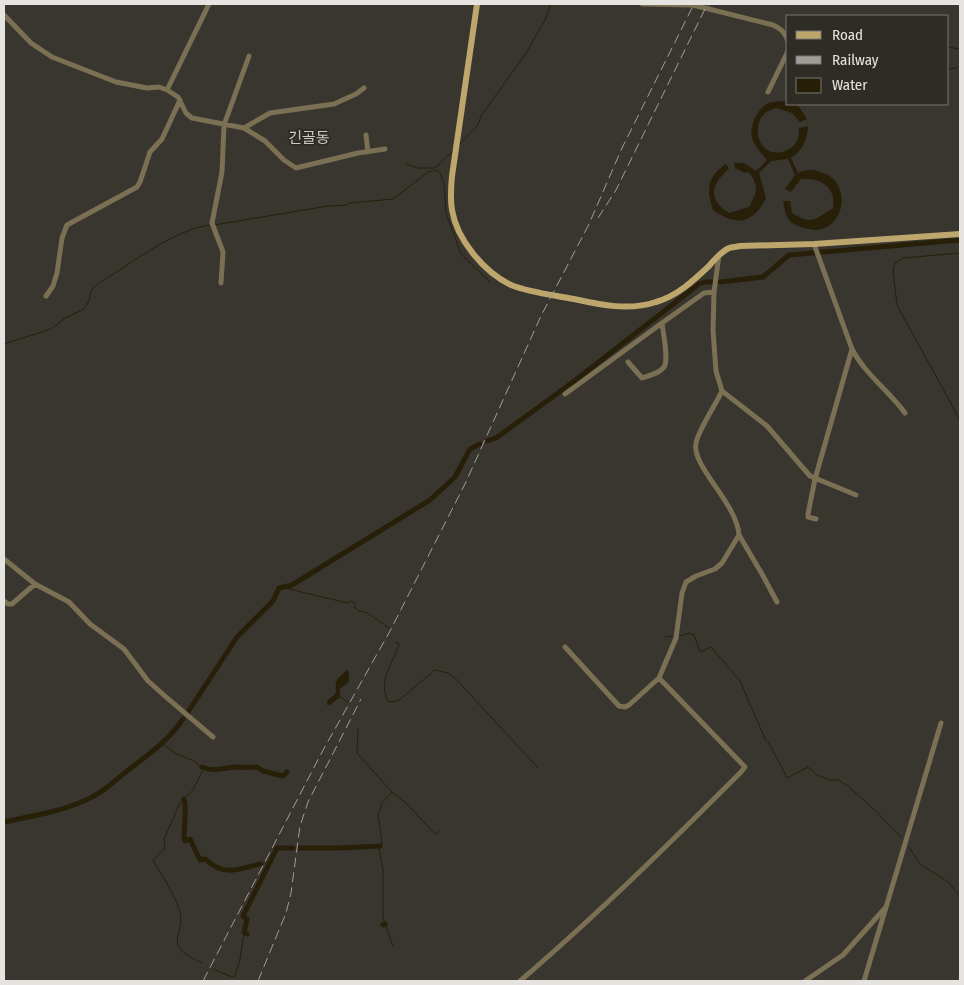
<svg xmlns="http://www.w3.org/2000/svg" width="964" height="985" viewBox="0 0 964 985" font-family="'Fira Sans Condensed','Noto Sans KR',sans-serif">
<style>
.water{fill:#271f08}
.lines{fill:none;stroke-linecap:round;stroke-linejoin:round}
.stream{stroke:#271f08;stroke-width:1}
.canal{stroke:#271f08;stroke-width:5}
.minor{stroke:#7b6f54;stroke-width:5}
.major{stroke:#bea76d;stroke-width:6}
.rail{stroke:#a09e99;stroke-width:1;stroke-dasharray:10 5;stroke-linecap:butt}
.labels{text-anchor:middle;stroke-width:4;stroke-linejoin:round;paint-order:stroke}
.quarter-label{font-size:15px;fill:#cdcac2;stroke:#2f2c26}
</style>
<rect width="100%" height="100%" fill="#393630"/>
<path class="water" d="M780 101H788V104H797L807 119 800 122 792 113 776 108C773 109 768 111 765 113 748 130 763 162 787 150 797 146 799 138 799 128L808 126C808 139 802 151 791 158L798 173C801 172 805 170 809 170 812 169 817 171 820 172 847 178 849 216 825 228 819 231 811 230 805 228 788 224 786 218 783 201H790L792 213C813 226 815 219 833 208 836 186 821 178 801 179L791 192 785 189 795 175 788 159 771 161 759 173 766 198C752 225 736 226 713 210 706 189 707 177 726 164L729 169C711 184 707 199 729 213L749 207C757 193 760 185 748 172L745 173 735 168 734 163H744L756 171 767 160C762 153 754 147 752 137 749 126 758 108 768 103 772 102 777 102 780 101Z
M347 670 349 672V682L340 689V697L330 705H327V701L336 693C335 679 336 680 347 670Z"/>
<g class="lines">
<path class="stream" d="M948 47 960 49
M948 69 956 68 960 66
M797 105 800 104
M459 145 478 125 481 116 526 53 545 20 551 4
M406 164 417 168H435L453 151
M214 225 328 206 346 205 350 203 393 199 428 172 437 170 440 173 444 184 446 213 461 254 490 282
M960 253 903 258 895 263 893 271 897 305 960 420
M4 344 51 329 65 318 84 309 89 301 91 290 99 283C131 264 173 230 210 225
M287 588C307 594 327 598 348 603L351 601 355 603V608L359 611 366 612 389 628
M680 636 689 633 694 635 700 652 711 647 740 681 766 741 769 743 787 778 808 767 817 775 830 780H838L848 786 879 814C885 823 894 828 901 837
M665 637 672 636
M395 642 399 644C394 662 376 683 389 702L398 701 435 670 448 673 456 679 538 768
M340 697 348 702
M358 729 357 753 392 792 382 803 378 815 381 835 382 843 379 848 383 870V918L393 946
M164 745 176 754 195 761 203 770 193 790 180 803 164 839 165 846 164 850 153 860C161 874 181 904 181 919 182 927 175 937 178 945 181 954 195 959 202 963
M392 792 408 805 435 834 438 832
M909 847 920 864 948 882 960 896
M213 969 232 977 235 976 240 959 244 932"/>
<path class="canal" d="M720 282 763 277 789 255 960 240
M487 441 496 438 573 382 699 284 705 282H712
M188 712 237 637 273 601 279 588 292 585 430 500 455 477 470 449 480 444
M202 767C214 772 223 768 235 767 243 767 249 768 257 767L263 771 283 776 287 772
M184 799C187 806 184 828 184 838L185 841 190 839 200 860 205 859C209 862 213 866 218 868 232 874 247 866 261 864
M4 822C31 816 60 812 86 800 101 794 115 781 127 771 148 755 169 740 183 719
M300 848H339L380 846
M383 925 385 924
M247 934 244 932 247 919 243 916 277 848H293"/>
<path class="minor" d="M642 4 693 5 773 25C781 29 785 32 788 41
M4 15 31 43 52 57 116 82 147 88 159 87 167 90 178 97 186 113 192 118 244 128 270 113 334 104 356 94 364 88
M167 90 209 4
M768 92 788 51
M244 128 265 141 284 160 296 168 358 153 385 149
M366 135 368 152
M814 244 852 349 815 479 808 514V517L816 519
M221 283 223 252 212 223 222 172 224 125 249 56
M714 292 719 255
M46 296 53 286 57 273 62 238 67 225 137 187 140 182 150 152 162 139 180 100
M852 349C865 374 889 391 905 413
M628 362 642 378C650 375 659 374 664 367 669 360 663 333 662 323L704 293 714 292 713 330 716 371 722 391C716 404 698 431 696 443 691 466 737 503 739 535
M722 391 767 426 810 476 856 495
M565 394 662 323
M4 559 35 584 69 602 90 624 124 649 148 681 166 697 213 737
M4 601 8 604H12L35 584
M565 647 619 706 625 707 629 705 659 678 676 638 682 593 686 582 696 576 715 569 722 563 739 535 762 574 777 602
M520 981C597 915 669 844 741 772L745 767 659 678
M805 981 843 955 886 907
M864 981 941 723"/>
<path class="major" d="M477 4 452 176C451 187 450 199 452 210 457 240 484 272 511 285 531 293 554 295 574 299 601 305 629 311 656 302 677 296 693 281 709 266 714 260 721 252 729 248 732 247 736 247 740 246L814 244 960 234"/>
<path class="rail" d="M598 218 616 190 705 9 710 4
M203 981 322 752 390 631 465 484 541 316 589 224 622 148 694 4
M258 981 286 913 291 893 300 826 308 802 361 699"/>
</g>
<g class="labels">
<g class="quarter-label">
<text x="309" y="143">긴골동</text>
</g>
</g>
<rect width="964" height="985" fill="none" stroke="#e6e4e0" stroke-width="10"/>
<rect x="786" y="15" width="162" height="90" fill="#2f2c26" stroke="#787670"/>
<rect x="796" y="31" width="25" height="8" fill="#bea76d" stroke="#787670"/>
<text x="832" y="40" font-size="15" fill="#e6e4e0">Road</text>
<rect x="796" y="56" width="25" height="8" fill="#a09e99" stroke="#787670"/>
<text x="832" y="65" font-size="15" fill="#e6e4e0">Railway</text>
<rect x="796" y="78" width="25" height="15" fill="#271f08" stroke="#787670"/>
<text x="832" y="90" font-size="15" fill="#e6e4e0">Water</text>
</svg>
